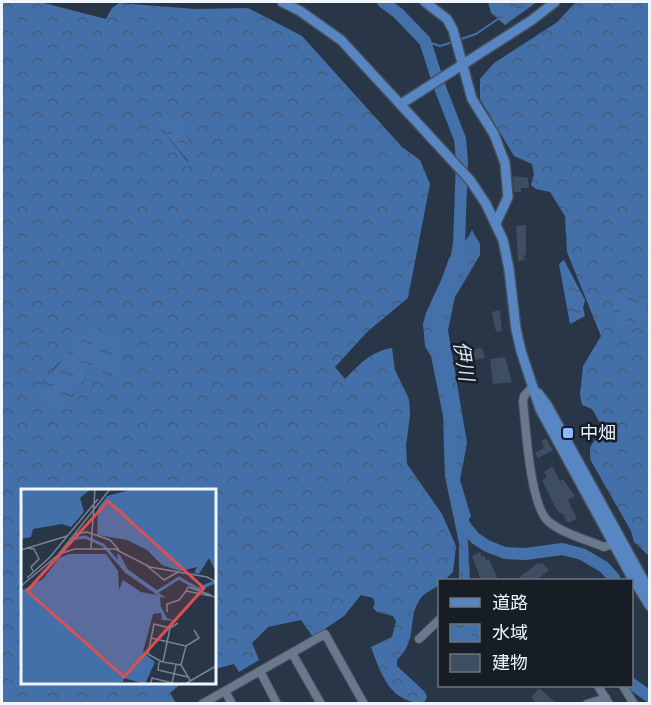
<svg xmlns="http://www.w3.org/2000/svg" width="651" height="705" viewBox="0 0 651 705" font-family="Signika,'Noto Sans JP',sans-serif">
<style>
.forest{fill:url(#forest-crowns);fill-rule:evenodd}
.water{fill:url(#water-ripples)}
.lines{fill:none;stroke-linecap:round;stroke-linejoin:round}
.stream{stroke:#4571ab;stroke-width:2}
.river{stroke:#4571ab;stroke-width:12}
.building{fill:#3f4d60}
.minor-casing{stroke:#46515f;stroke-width:10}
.major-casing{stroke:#46515f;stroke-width:12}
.minor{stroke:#69788c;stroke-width:8}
.major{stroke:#5886c3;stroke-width:9}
.poi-dot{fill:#89bafc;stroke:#171d25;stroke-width:2}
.labels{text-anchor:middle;stroke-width:5;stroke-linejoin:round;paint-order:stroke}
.poi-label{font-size:18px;fill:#eff6ff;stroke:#171d25;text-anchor:start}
.water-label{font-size:20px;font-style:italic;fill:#d4e0f1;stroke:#171d25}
.inset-river{fill:none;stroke:#4571ab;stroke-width:3}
.inset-road{fill:none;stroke:#788391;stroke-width:1.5}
.view{fill:#db5153;fill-opacity:0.15;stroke:#db5153;stroke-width:3}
.inset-edge{fill:none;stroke:#eff6ff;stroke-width:3}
</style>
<defs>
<pattern id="forest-crowns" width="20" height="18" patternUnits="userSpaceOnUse" patternTransform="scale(1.5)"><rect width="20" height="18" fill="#4470aa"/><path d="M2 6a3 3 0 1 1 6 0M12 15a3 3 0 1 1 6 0" fill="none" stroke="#465b76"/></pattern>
<pattern id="water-ripples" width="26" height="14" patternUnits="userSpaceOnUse" patternTransform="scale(1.5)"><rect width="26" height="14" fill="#4571ab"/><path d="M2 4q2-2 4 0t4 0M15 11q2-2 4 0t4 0" fill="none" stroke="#475c77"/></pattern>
</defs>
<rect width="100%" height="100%" fill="#283648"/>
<path class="forest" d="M2 2H40L106 19 112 8 119 3 195 9 248 8 302 36 402 147 420 160 430 184 408 298 368 331 335 367 345 379C359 365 371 351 392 348L395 370 409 399 410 415 406 446 407 464 442 514 456 546 453 572 445 580H440L439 585C433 590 425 592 420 599 406 620 419 639 397 660V666L425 692 427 697 424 703C390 703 381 674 371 647L392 637 396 621 393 616 377 612 373 608 375 603 373 598 361 595 344 616 313 637 301 620 268 627 252 643 259 660 239 672 234 664 215 669 214 490H22V682L182 683 170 693 176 703H2ZM152 124 186 134 188 162 163 131ZM84 329 118 341 119 371 98 368 88 372 82 386 64 404 42 382C57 366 72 347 84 329Z
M576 2H649V298L636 296 626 290 636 321 649 318V556L634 542 631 531 591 461C587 440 596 445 603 428L592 409 582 405 580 394 583 366 601 336 567 252 565 216 550 192 536 189 531 185 534 174 532 164 514 156 480 99V79L494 63 556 23Z
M472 230 480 244V255L455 297 448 330 467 443 460 480 471 516 467 523 470 580H459V543L445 477 443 416 431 356 425 346 423 324 426 313 442 278 449 258 461 248Z"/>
<path class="water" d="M488 2H537L505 25 491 13Z
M168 112C186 127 190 139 189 162L163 131 152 124Z
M564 260 585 300 583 308 585 316 570 324 559 264Z
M623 290H626L636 296 649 298V318L616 328C612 311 608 302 623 290Z
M89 325 110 334 119 341V371L113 379 103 375 98 368 88 372 82 386 64 404 45 402C43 396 40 390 42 384 44 377 53 372 57 366 66 354 77 334 89 325Z"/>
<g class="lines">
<path class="stream" d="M458 40 476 34 498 19
M425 41 440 46 453 42"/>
<path class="river" d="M383 2 398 13 425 41 439 85 460 139 462 161 459 243 455 268 437 304 445 381 453 406 454 423 450 436 451 466 459 513 465 526 475 538 487 546 505 553 526 554 562 549 582 554 604 567 614 578V580
M632 684 650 697"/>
</g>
<path class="building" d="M513 176 528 178 529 188H521V192H514Z
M526 225V255H524L525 260 518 261 516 226Z
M500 310 502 331 496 332 492 312Z
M481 348 483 350 485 358 470 361 468 350Z
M505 357 512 382 493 384 490 359Z
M546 438 553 450 538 458 535 453 544 448 541 441Z
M552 466 560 481 563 479 575 496 568 500 577 519 568 523 562 513 560 514 555 507 542 480 547 477 544 472Z
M480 552 482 557 485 556 486 560 489 559 498 580H481L472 556Z
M538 563 540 564 542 563 549 570 537 580H516Z
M539 688 557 704H538L531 698Z"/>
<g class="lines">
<defs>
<path id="minor" d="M533 386 524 396 523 402C526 428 530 507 549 522 564 534 587 540 604 547L619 542
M419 639 440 619
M292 653 321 704
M260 671 277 704
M598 686 609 704
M623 686 634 704
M225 691 232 704
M202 704 325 634 364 704
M587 704 606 698"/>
<path id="major" d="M282 2 300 11 341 40 470 180 486 204 503 240 509 269 516 329 521 351 540 409 630 574 650 606
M425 2 447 19 453 30 472 99 494 134 505 163 508 197 496 223
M401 104 532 20 555 2
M538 393 547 405 650 592"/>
</defs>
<use href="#minor" class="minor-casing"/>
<use href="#major" class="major-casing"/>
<use href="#minor" class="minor"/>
<use href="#major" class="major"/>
</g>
<rect class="poi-dot" x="562" y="427" width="12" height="12" rx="3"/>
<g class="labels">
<g class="poi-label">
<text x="580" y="439">中畑</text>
</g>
<g class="water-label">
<text transform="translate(464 361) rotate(81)" y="7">伊川</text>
</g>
</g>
<g transform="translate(21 489)">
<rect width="195" height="195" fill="#283648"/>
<path d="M0 0H70L59 9 63 23 50 38 41 35 12 40 10 48 0 50ZM113 0H195V83L188 69 178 85 173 84 176 78 159 82 141 76 126 61 106 51 76 46 77 19 86 7ZM48 65H85L97 82 98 101 102 91 120 103 136 106 103 83 97 72 96 65 99 66 107 81 145 109 139 108 140 118 146 129 155 132 141 131 140 124 132 125 122 163 134 173 124 195 103 189 102 193 86 195H0V102L22 90 38 69Z" fill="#4470aa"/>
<path class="inset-river" d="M51 50 64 48 82 56 102 79 136 103 158 89 177 100 194 93"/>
<path class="inset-road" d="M54 45 66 43 89 51 98 61M6 59 13 60 18 70 10 78 12 82M70 59 74 0M0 61 46 47M38 65 54 60H94L129 78 186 88 195 93M125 76 143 91 157 83M6 89 29 68 77 10M0 97 37 66 89 0M167 98 165 102 195 108M167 98 190 106M146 123V115L158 111 165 102M157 134 149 139 142 173 160 176 169 191M130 149 165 157M138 173 137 181 167 188M141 173 127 165 133 135 149 139M160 176 165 157 178 149 173 141M151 194 155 176M130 195 131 189 155 195M164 195 195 177"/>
<path class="view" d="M87 12 183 99 103 188 6 102Z"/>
<rect width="195" height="195" class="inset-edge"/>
</g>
<rect width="651" height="705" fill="none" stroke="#eff6ff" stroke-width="6"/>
<rect x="438" y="579" width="195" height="108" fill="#171d25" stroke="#6d747c" stroke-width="1.5"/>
<rect x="450" y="598" width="30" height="9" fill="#5886c3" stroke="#6d747c" stroke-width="1.5"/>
<text x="492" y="609" font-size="18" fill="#eff6ff">道路</text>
<rect x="450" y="624" width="30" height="18" fill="url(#water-ripples)" stroke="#6d747c" stroke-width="1.5"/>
<text x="492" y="639" font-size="18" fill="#eff6ff">水域</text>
<rect x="450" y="654" width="30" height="18" fill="#3f4d60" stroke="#6d747c" stroke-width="1.5"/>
<text x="492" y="669" font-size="18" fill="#eff6ff">建物</text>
</svg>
